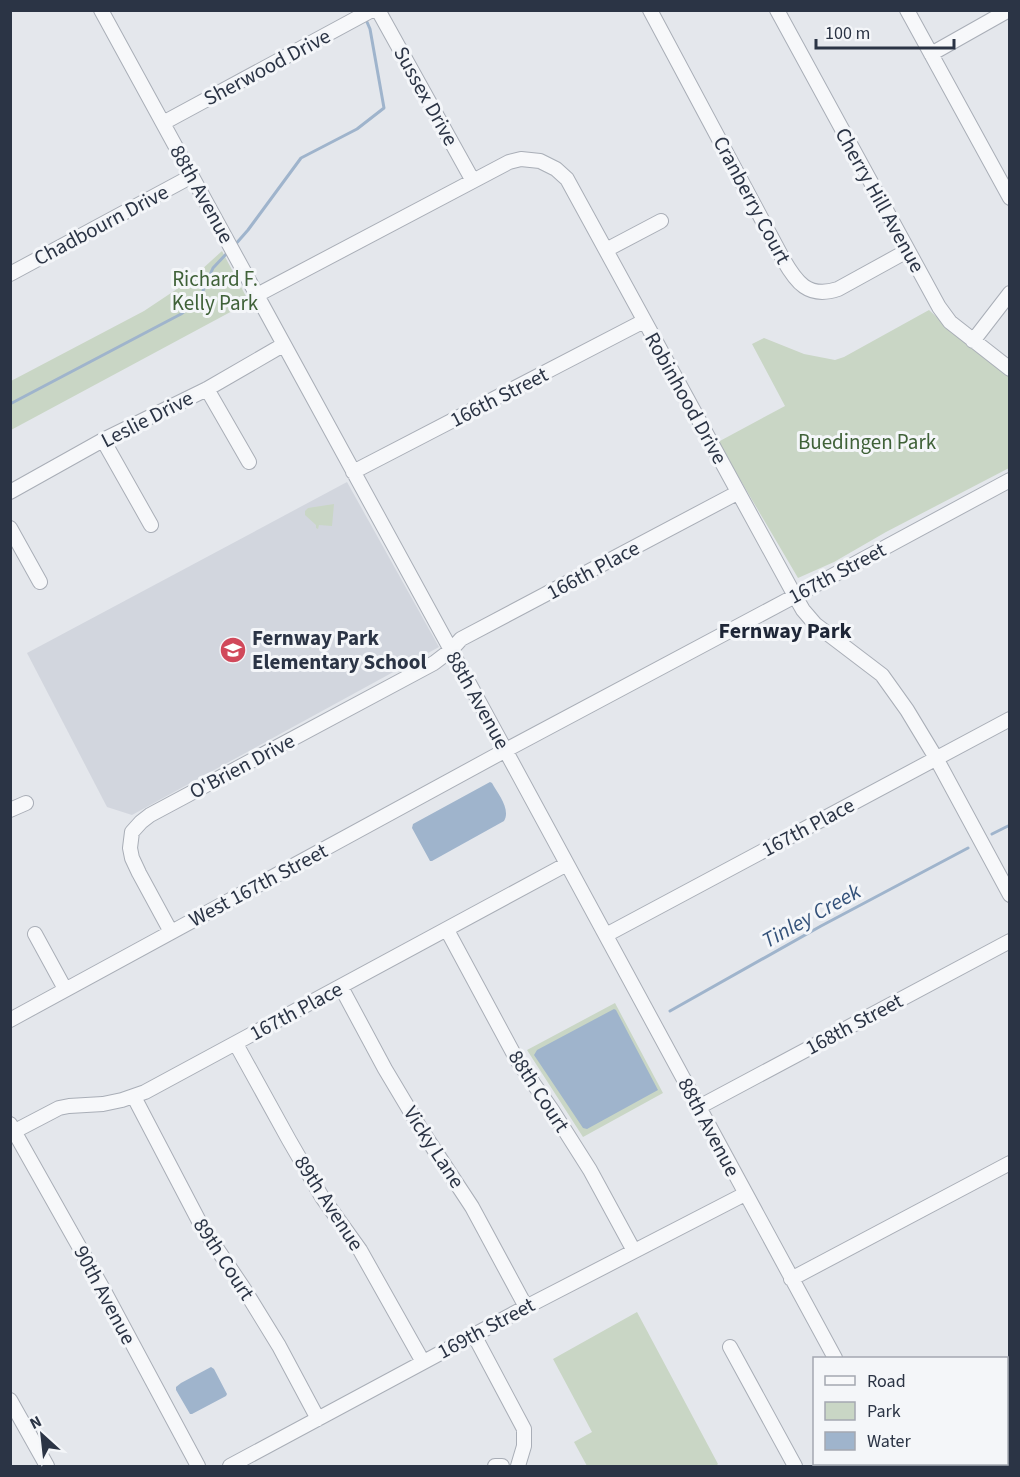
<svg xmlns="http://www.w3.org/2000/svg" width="1020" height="1477" viewBox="0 0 1020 1477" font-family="'Source Sans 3',sans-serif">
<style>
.built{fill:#d2d6de}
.green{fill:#c9d6c5}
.water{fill:#9fb4cc}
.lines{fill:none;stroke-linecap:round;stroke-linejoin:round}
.stream{stroke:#9fb4cc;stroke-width:3}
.minor-casing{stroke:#a9aeb7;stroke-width:16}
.minor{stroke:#f7f8fa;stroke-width:14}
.labels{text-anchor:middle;stroke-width:6;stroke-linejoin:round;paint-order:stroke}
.street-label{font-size:21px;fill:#2b3445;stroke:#f4f6f9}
.park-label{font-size:21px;fill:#3f6138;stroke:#f4f6f9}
.poi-label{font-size:21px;font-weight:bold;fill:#2b3445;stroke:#f4f6f9;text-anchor:start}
.neighbourhood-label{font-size:22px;font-weight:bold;fill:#1d2536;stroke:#f4f6f9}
.water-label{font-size:22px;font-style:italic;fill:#34527a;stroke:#f4f6f9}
</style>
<rect width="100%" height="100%" fill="#e4e7ec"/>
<path class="built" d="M347 482 439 647 132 815 107 807 27 653Z"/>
<path class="green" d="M222 251 249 302 11 430V381L144 311 189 281Z
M929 310 966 344 1009 377V468L886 532 834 562 798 578 718 442 785 406 752 344 764 338 804 354 835 360 844 357Z
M334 504 332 526 319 525 318 529 316 528V525L305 515V511L308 508Z
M615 1003 663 1093 583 1137 527 1050Z
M637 1312 718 1464 716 1466H587L574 1442 592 1432 553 1359Z"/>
<path class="water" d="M490 782 492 783C498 794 511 809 504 821L432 861H430L412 828 413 824Z
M614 1009 616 1010 658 1090 587 1129 583 1128 534 1055 537 1050Z
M211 1367 214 1369 227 1394 226 1396 192 1414H190L176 1390V1387L181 1383Z"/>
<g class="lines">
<path class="stream" d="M234 246 248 230 301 158 357 129 384 108 370 29 367 22
M10 404 181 314 199 300 213 268 229 251
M992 834 1010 825
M670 1011 821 926 968 848"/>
<defs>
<path id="minor" d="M101 10 451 650 835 1358
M378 10 473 181
M650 10 783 259C796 282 808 299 838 289L907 251
M777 10 939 307 950 322 1010 369
M907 10 1010 198
M931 54 1009 10
M163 123 372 10
M606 250 661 221
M10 274 192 176
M257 295 509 162 521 159 540 161 556 169 567 179 795 596 803 610 815 624 882 675 907 710 936 758 1010 895
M973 341 1010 293
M207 389 249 462
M103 440 151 525
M353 472 644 321
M10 492 103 440 207 389 283 345
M10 528 40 582
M10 810 26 803
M447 930 517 1060 552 1110 590 1170 634 1251
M171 932 139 873 132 858 130 848 132 832 141 822 150 815 434 663 451 650 461 639 737 493
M35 934 65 989
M606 935 1010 719
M341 987 385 1069 422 1131 472 1207 526 1307
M10 1020 506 750 795 596 1010 480
M236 1044 289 1140 322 1197 360 1250 423 1362
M134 1097 201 1225 244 1289 279 1346 318 1419
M699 1107 1010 941
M10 1124 103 1289 198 1466
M15 1131 59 1108 69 1106 103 1104 122 1100 145 1092 567 864
M791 1279 1010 1163
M474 1335 524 1429V1446L518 1466
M730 1347 795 1466
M1006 1386 1010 1385
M10 1400 47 1466
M892 1464 894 1466
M230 1466 526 1307 745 1194
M495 1466H502
M858 1466 864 1464"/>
</defs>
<use href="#minor" class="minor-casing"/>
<use href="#minor" class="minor"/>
</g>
<defs>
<symbol id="school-disc" viewBox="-11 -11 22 22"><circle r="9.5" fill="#d1495b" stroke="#f4f6f9"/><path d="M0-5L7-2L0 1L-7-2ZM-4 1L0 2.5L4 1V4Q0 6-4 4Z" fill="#fff"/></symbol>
</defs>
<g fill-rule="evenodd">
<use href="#school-disc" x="218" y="635" width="30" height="30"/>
</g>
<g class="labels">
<g class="street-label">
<text transform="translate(267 67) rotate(-28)" y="7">Sherwood Drive</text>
<text transform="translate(426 96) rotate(61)" y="7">Sussex Drive</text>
<text transform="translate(202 194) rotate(61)" y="7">88th Avenue</text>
<text transform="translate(752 200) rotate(62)" y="7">Cranberry Court</text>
<text transform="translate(880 200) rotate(61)" y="7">Cherry Hill Avenue</text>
<text transform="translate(101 225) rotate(-28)" y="7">Chadbourn Drive</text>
<text transform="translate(499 397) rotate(-27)" y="7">166th Street</text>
<text transform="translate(686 398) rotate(61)" y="7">Robinhood Drive</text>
<text transform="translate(147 419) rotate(-27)" y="7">Leslie Drive</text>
<text transform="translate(593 570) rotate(-28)" y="7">166th Place</text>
<text transform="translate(837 573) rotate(-28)" y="7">167th Street</text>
<text transform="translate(478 700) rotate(61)" y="7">88th Avenue</text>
<text transform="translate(242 766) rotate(-28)" y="7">O'Brien Drive</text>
<text transform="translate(808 827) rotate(-28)" y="7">167th Place</text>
<text transform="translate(258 885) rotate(-28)" y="7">West 167th Street</text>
<text transform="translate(296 1011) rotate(-28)" y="7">167th Place</text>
<text transform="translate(854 1024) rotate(-28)" y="7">168th Street</text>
<text transform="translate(539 1091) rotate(57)" y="7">88th Court</text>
<text transform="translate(709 1127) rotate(62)" y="7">88th Avenue</text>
<text transform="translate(434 1147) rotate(57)" y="7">Vicky Lane</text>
<text transform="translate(329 1203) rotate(57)" y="7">89th Avenue</text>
<text transform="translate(224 1259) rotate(57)" y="7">89th Court</text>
<text transform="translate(105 1295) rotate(62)" y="7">90th Avenue</text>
<text transform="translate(486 1328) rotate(-28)" y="7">169th Street</text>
</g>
<g class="park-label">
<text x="215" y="286">Richard F.<tspan x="215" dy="24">Kelly Park</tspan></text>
<text x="867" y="449">Buedingen Park</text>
</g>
<g class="poi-label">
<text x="252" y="645">Fernway Park<tspan x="252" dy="24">Elementary School</tspan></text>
</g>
<g class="neighbourhood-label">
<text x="785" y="638">Fernway Park</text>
</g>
<g class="water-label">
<text transform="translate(811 915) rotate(-29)" y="8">Tinley Creek</text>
</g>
</g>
<rect width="1020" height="1477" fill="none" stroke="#2b3445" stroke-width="24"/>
<rect x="813" y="1357" width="195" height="108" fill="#f4f6f9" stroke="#a4a8b1" stroke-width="1.5"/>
<rect x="825" y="1376" width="30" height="9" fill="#f7f8fa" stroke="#a4a8b1" stroke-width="1.5"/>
<text x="867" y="1387" font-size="18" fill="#2b3445">Road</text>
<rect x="825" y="1402" width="30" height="18" fill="#c9d6c5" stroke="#a4a8b1" stroke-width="1.5"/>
<text x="867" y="1417" font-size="18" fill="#2b3445">Park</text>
<rect x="825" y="1432" width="30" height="18" fill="#9fb4cc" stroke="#a4a8b1" stroke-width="1.5"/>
<text x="867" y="1447" font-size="18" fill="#2b3445">Water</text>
<g transform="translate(42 1435) rotate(333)" stroke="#f4f6f9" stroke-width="4.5" paint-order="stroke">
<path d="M0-4.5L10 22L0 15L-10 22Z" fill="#2b3445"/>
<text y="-9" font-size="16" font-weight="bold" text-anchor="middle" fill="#2b3445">N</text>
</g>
<path d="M816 39v9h138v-9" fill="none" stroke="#2b3445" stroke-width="3"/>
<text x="825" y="39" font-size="18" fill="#2b3445" stroke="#f4f6f9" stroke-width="4.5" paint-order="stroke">100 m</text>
</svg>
